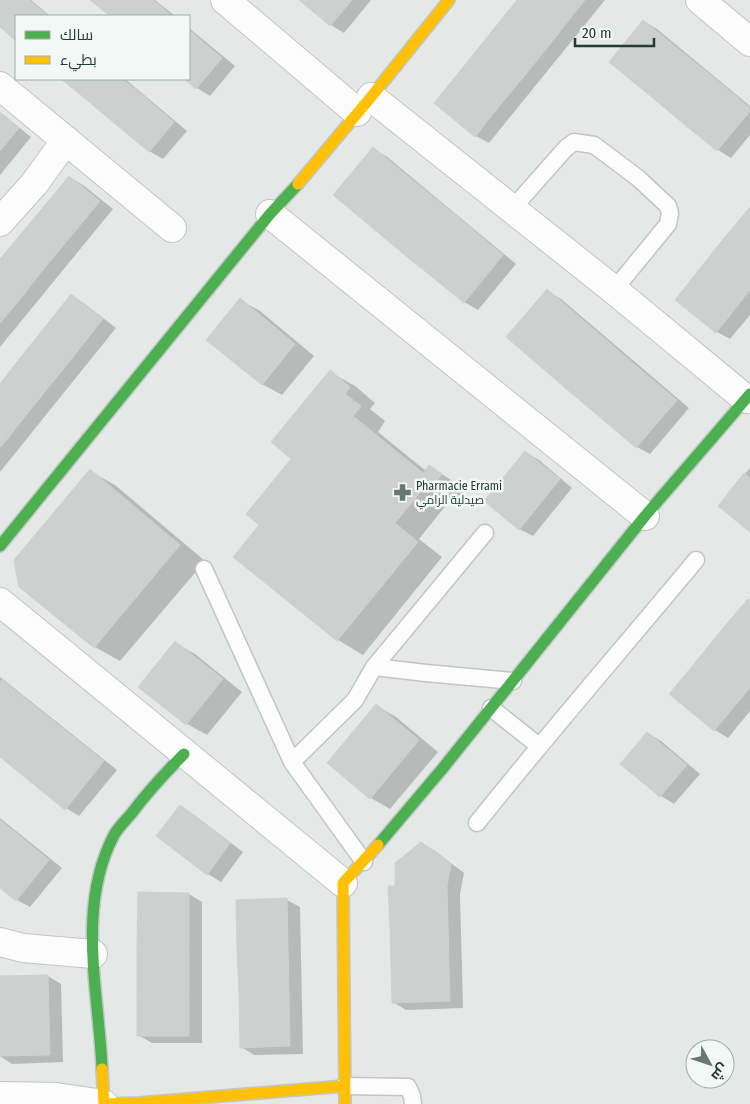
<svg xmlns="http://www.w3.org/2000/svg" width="750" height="1104" viewBox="0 0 750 1104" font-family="'Fira Sans Condensed',Cairo,sans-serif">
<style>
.shadow{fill:#0003}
.building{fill:#ccd0ce;stroke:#cdd2d0}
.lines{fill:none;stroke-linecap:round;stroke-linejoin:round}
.lane-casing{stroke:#c1c6c4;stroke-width:19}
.street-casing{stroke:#c1c6c4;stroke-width:30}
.fast-casing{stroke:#c0c7c4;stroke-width:14}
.slow-casing{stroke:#c0c7c4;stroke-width:14}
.lane{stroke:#fbfcfb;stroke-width:16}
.street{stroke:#fbfcfb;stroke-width:28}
.fast{stroke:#4caf50;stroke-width:11}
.slow{stroke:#ffc107;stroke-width:11}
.labels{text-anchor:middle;stroke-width:5;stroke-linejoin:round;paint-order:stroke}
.poi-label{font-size:12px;fill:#243b35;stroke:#f2f8f5;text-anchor:start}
</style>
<rect width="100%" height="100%" fill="#e4e9e7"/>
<path class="shadow" d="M0 0H31L50 16H16V39L0 26Z
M92 0H155L175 16H111Z
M300 0H371L344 33 331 25Z
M519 0H605L489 143 476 136Z
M643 21 657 29 750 106V135L731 158 718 150 610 62Z
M189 28 235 66 210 96 197 88 186 79H189Z
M63 79H125L187 131 163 159 149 151Z
M0 112 31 137 0 175Z
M373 149 386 156 516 264 478 310 464 302Z
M69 177 83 185 113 209 0 347V262Z
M750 208V315L730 339 717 332Z
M547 291 561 299 689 408 650 454 637 447Z
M72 296 85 304 116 328 0 472V386Z
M240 300 260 311 314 356 282 395 262 384Z
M330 372 355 386 375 403 370 409 385 421 378 432 426 471 430 467 466 489 456 502 451 499 419 539 442 557 363 655 338 640 235 557 261 525 293 459Z
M525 452 539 460 572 488 533 536 519 529Z
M750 468V530L719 505Z
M90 471 115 485 205 561 120 661 95 647 20 586Z
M750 601V711L728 738 715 730Z
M175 643 195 654 242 692 207 735 187 724 140 686Z
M0 677 117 770 79 816 66 808 0 756Z
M377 706 396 717 438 752 390 809 371 798Z
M648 733 661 741 700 774 674 804 661 796 622 764Z
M180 806 193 814 243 852 221 882 208 874Z
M0 818 62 868 30 907 17 900 0 886Z
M422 843 435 851 464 873 460 894 463 1008 406 1010 393 1002Z
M189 894 202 902V1043H152L138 1035Z
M287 900 300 907 303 1054 254 1055 241 1047Z
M48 976 61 984 63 1062 12 1064 0 1056V978Z"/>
<path class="building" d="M0 0H9L0 11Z
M9 0H29L46 14 44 16H16V41L0 27V11Z
M90 0H109L101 9Z
M109 0H153L158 4 147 16H110L101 9Z
M299 0H352L330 26Z
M517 0H563L576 11 551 43 509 10Z
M563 0H585L576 11Z
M158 4 172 16H147Z
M509 10 551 43 526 74 484 41Z
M643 20 682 52 648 94 609 62Z
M189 30 222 58 196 89 184 79H189Z
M484 41 526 74 501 104 460 71Z
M682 52 713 77 679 120 648 94Z
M460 71 501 104 475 137 434 103Z
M713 77 750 108V111L717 151 679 120Z
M61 79H96L82 96Z
M96 79H122L139 92 113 122 82 96Z
M139 92 174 122 149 152 113 122Z
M0 113 19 128 0 151Z
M373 147 410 178 370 226 333 195Z
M69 176 100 201 67 241 36 216Z
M410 178 441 203 401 252 370 226Z
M441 203 471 228 431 276 401 252Z
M750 207V257L725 237Z
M36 216 67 241 42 271 11 246Z
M471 228 503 255 464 303 431 276Z
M725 237 750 257V290L742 300 701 267Z
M11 246 42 271 17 303 0 289V259Z
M701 267 742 300 716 333 675 300Z
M0 289 17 303 0 323Z
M547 289 583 320 542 368 506 337Z
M71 294 103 319 77 352 45 327Z
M240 298 295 344 262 385 206 340Z
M583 320 611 344 570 392 542 368Z
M45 327 77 352 52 383 20 358Z
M611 344 641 370 601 418 570 392Z
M20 358 52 383 27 414 0 393V384Z
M330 370 350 387 345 394 361 406 353 416 423 473 429 465 442 474 431 489 426 485 395 523 418 542 337 641 233 557 259 525 246 514 291 459 271 442Z
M641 370 677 400 636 448 601 418Z
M0 393 27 414 1 447 0 446Z
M525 451 560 479 519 530 484 501Z
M90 469 180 545 94 648 19 587 14 560Z
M744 473 750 478V532L718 506Z
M748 599 750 600V660L718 634Z
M718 634 750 660V688L739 701 694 664Z
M175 641 223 679 186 725 138 687Z
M694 664 739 701 714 731 669 694Z
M2 680 37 708 0 754V683Z
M376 704 419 740 370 799 327 763Z
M37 708 66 731 27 779 0 757V754Z
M66 731 104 761 65 810 27 779Z
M647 732 687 765 660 797 620 764Z
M180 805 230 843 207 875 156 836Z
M0 820 14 831 0 848Z
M14 831 49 860 16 901 0 888V848Z
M421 842 451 864 447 886H395V863Z
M388 886H447L448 925 390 927Z
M138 892 189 893V948H137Z
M287 898 288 947 237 948 236 900Z
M448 925 449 965 391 967 390 927Z
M288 947 289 993 239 994 237 948Z
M137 948H189V995H137Z
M449 965 450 1001 392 1003 391 967Z
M48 975 49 1014 0 1016V976Z
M289 993 290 1046 240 1048 239 994Z
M137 995H189V1036H137Z
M49 1014 50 1055 0 1056V1016Z"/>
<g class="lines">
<defs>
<path id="lane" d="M512 209 566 148 574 142 594 145 638 178 668 206 670 213 668 224 614 290
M204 569 292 762 364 862
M374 667 485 533
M491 708 539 746
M292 762 355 700 374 667 426 673 513 681
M477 823C548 734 623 648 696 560
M344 1086 408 1087 412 1096 413 1104"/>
<path id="street" d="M225 0 357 112
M700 0 750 42
M0 86 172 228
M371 97 614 290 746 399
M270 214 645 516
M0 222 34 184 66 140
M0 602 343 883
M0 942 23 948 93 954
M0 1096 56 1097 104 1104"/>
<path id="fast" d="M0 546 270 214 298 184
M378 845 443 768 645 516 750 394
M102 1069C99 993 76 907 114 835 118 828 125 821 131 814 147 793 165 773 184 754"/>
<path id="slow" d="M298 184 371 97 449 0
M102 1069 104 1104 139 1103 344 1086
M345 1104 343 883 378 845"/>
</defs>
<use href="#lane" class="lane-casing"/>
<use href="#street" class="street-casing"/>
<use href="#fast" class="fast-casing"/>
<use href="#slow" class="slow-casing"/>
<use href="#lane" class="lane"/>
<use href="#street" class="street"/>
<use href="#fast" class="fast"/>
<use href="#slow" class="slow"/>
</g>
<defs>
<symbol id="pharmacy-bare" viewBox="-9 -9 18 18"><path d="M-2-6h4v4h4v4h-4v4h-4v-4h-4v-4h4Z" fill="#677873" stroke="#f2f8f5" stroke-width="2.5" paint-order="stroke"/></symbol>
</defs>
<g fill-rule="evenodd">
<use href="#pharmacy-bare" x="390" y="480" width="25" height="25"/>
</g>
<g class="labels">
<g class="poi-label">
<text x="416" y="490">Pharmacie Errami<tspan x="416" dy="14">صيدلية الرامي</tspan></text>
</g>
</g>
<rect x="15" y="15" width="175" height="65" fill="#f2f8f5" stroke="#a0aca8"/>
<rect x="25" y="31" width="25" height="8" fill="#4caf50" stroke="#a0aca8"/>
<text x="60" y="40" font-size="15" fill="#243b35">سالك</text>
<rect x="25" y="56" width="25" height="8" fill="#ffc107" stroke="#a0aca8"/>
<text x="60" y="65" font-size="15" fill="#243b35">بطيء</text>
<g transform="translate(710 1064) rotate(130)"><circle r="24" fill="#f2f8f5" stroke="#a0aca8"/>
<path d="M0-4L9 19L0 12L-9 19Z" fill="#677873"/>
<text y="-8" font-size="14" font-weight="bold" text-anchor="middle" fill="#243b35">ش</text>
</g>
<path d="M575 38v8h79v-8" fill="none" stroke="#243b35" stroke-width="2.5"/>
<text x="582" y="38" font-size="15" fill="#243b35" stroke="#f2f8f5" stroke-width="4" paint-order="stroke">20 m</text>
</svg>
